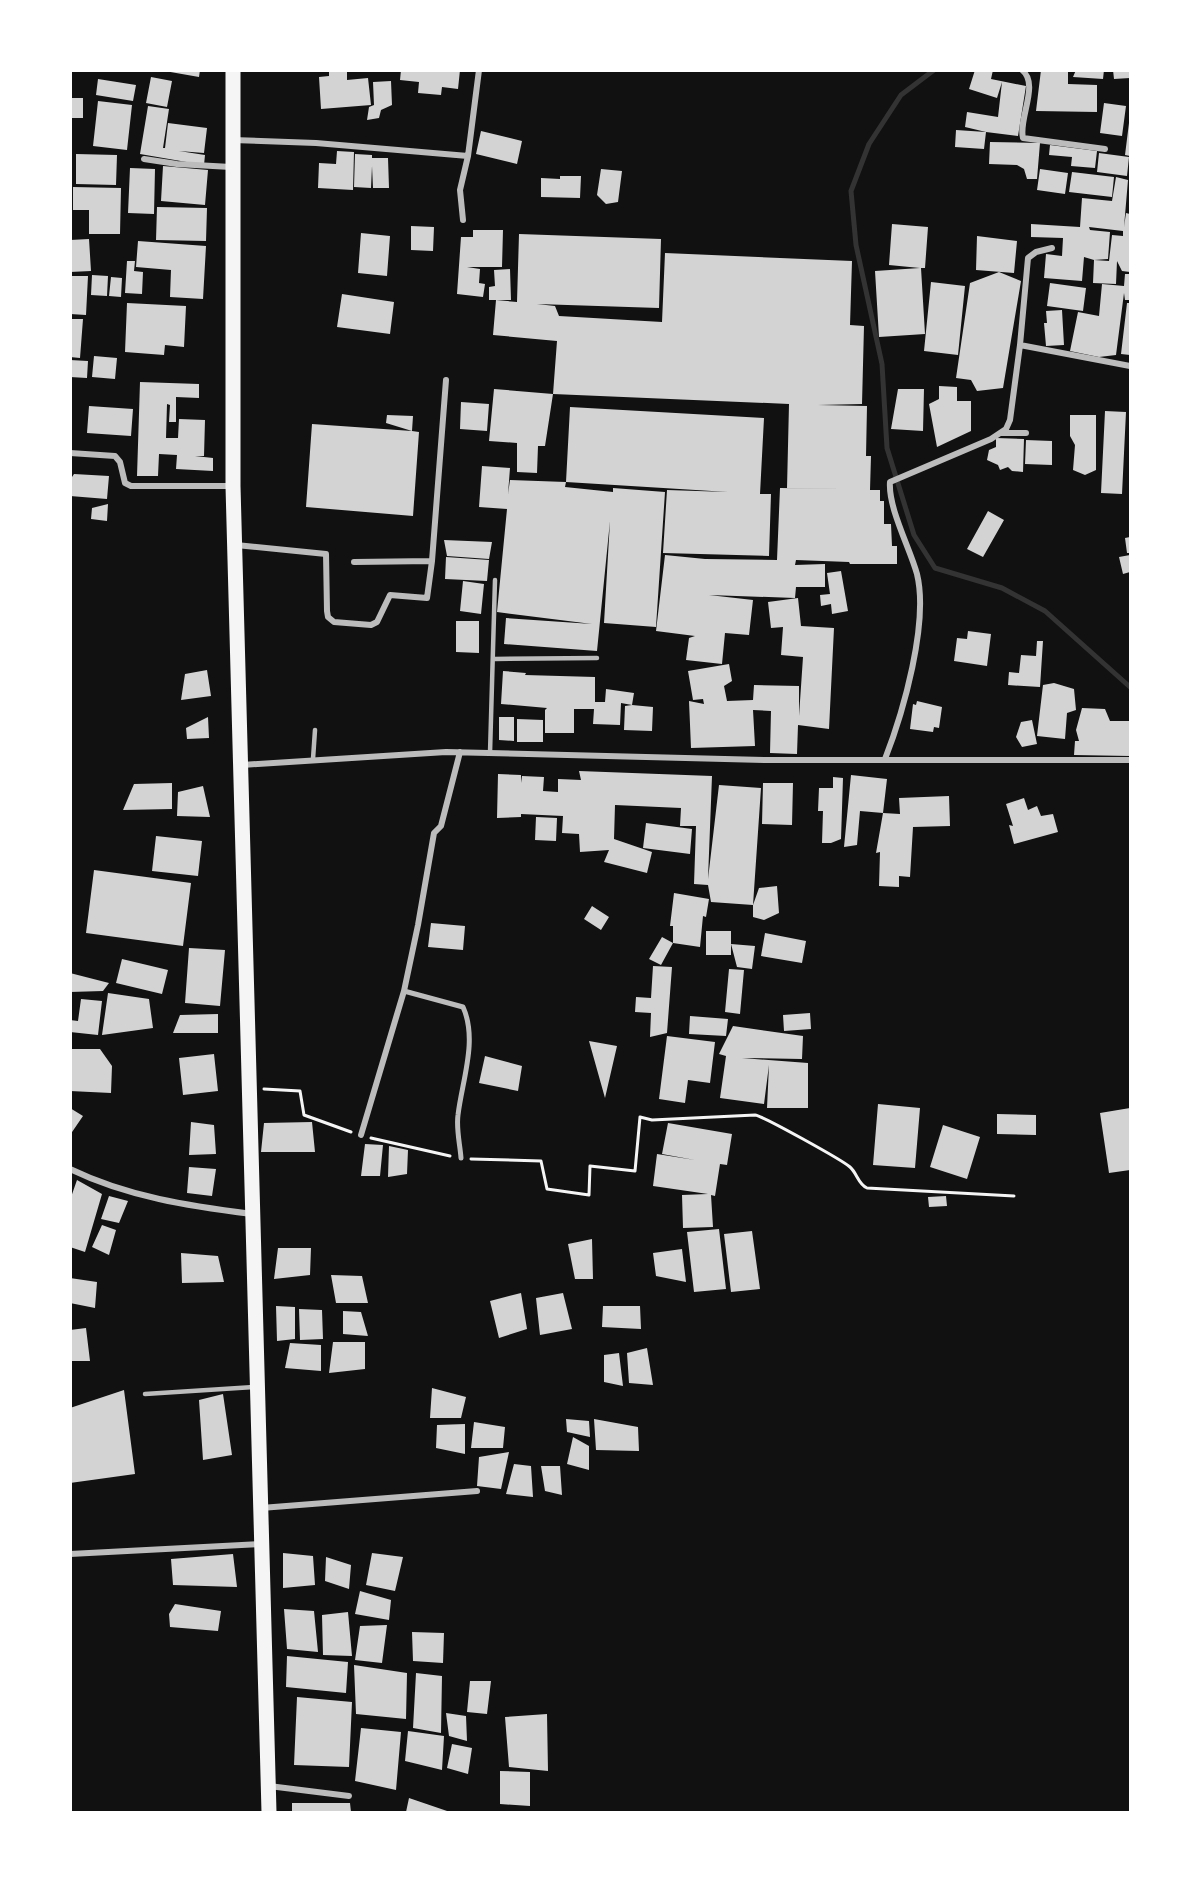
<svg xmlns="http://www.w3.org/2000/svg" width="1201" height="1883" viewBox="0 0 1201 1883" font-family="'Work Sans',sans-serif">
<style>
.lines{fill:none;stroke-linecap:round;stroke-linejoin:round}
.stream{stroke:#333;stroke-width:5}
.building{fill:#d3d3d3}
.path{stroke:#f5f5f5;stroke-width:3}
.service{stroke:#bcbcbc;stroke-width:4.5}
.pedestrian{stroke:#bcbcbc;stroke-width:5}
.minor{stroke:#bcbcbc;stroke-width:6}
.trunk{stroke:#f5f5f5;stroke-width:15}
</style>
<rect width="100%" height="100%" fill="#111"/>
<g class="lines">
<path class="stream" d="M934 70 901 95 869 144 851 191 856 245 882 364 887 448 914 535 935 568 1002 588 1045 611 1130 687"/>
</g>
<path class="building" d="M159 70H200L199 77Z
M329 70H347V80L368 78 371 105 321 109 319 77 329 76Z
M401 70H460L458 89 442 87 441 95 418 93 419 82 400 80Z
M975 70H993L991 79 1026 86 1018 136 986 132 984 149 955 147 956 130 986 132 965 127 967 112 998 117 1002 82 997 98 969 89Z
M1041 70H1068V84L1097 85V112L1036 111Z
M1076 70H1104L1103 79 1073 77Z
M1113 70H1130V78L1114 79Z
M151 77 172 81 167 107 146 103Z
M98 79 136 85 133 101 96 95Z
M391 81 392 105 381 110 379 118 367 120 369 107 374 105 373 82Z
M70 98H83V118H70Z
M98 101 132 105 127 150 93 146Z
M1104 103 1126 106 1122 136 1100 133Z
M148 106 169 109 163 148H165L168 123 207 128 204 153 179 151 205 155 204 165 140 154Z
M1129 123H1130V156L1125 155Z
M481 131 522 141 517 164 476 154Z
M990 142 1040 143 1037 179H1027L1024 169 1017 165 989 164Z
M1050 145 1097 151 1095 168 1071 166 1072 157 1049 155Z
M337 151 354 152 353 190 318 188 319 163 336 164Z
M1099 153 1129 157 1127 176 1097 172Z
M76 154 117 155 116 185 76 184Z
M355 154 372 155V158H388L389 188H373L372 166 371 188 354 187Z
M163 166 208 170 205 205 161 201Z
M130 168 155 169 154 214 128 213Z
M601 169 622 171 618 202 606 204 597 195Z
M1040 169 1068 173 1065 194 1037 190Z
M1072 172 1114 177 1112 197 1069 192Z
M560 176H581L580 198 541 197V178L560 179Z
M1116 177 1128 180 1124 227 1126 213 1130 214V272L1122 271 1117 261 1116 284 1093 283 1094 260 1109 261 1112 235 1123 236V246V231L1089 227 1090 230 1110 232 1108 259 1094 260 1084 257 1082 281 1044 278 1046 254 1062 256 1063 238 1031 237V224L1080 227 1082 198 1112 201Z
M73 187 121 188 120 234H89V210H73Z
M157 207 207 208 206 241 156 240Z
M892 224 928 227 925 268H921L925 334 879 337 875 271 920 268 889 265Z
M411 226 434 227 433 251 411 250Z
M473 230H503L502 267H467L480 269 479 283 485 284 483 297 457 294 461 237H473Z
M361 233 390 236 387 276 358 273Z
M519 234 661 239 659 308 537 304 555 306 559 316 662 322 665 253 852 261 850 325 864 326 862 404 818 405 867 406 866 456H871L870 490H880V501H884V524H891L892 546H897V564H850L849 562 796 560 795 565 825 564V587H796L795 598 709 595 753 600 749 635 725 633 722 664 686 660 689 638 695 636 656 631 665 555 705 559 777 560 780 488 862 489 787 488 789 404 553 394 557 341 493 335 496 300 517 302Z
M977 236 1017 241 1014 273 976 270Z
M89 239 91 271 70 272V240Z
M138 241 206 246 203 299 170 297 171 270 136 267Z
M127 261H135L134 271 143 272 142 294 125 293Z
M510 269 511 300H489V287L495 286 494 270Z
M999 272 1021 281 1003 388 977 391 971 380 956 378 970 283Z
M1125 274H1130V300H1125L1124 293 1116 355 1099 357 1070 351 1078 312 1099 316 1102 284 1124 286Z
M92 275 108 276 107 296 91 295Z
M70 276H88L86 315 70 314Z
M111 277 122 278 121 297 109 296Z
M931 282 965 286 958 355 924 351Z
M1050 283 1086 288 1083 311 1047 306Z
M342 294 394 302 390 334 337 327Z
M127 303 186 306 184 347 165 345 164 355 125 352Z
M1127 303H1130V355L1121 354Z
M1062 310 1064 345 1046 346 1044 323H1047L1046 311Z
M70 319H83L80 358 70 357Z
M94 356 117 358 115 379 92 377Z
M70 360 88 361 87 378 70 377Z
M140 382 199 384V398L176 397V422H169L170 405 167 404 166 438H178L179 419 205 420 204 456H195L213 458V471L176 469 177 455 159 454 158 476H137Z
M939 386 957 387V401H971V431L937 447 929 404 939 399Z
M494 389 553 394 545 446H538L537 473 517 472V443L489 441Z
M898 389H924L923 431 891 429Z
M461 402 489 404 487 431 460 429Z
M89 406 133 409 131 436 87 433Z
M570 407 764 418 760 494H771L769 556 663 553 667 490 728 492 566 482Z
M1105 411 1126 412 1122 494 1101 493Z
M387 415 413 416 412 431 419 432 413 516 306 507 312 424 412 431 386 423Z
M1070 415H1096V470L1085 475 1073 470 1075 445 1070 436Z
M996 438 1024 439 1023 472 1012 471 1008 467 1000 470 998 465 987 460 989 450 996 447Z
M1026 440 1052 441V465L1025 464Z
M482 466 510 468 508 494 510 480 566 482 565 487 613 492V488L665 492 656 627 604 623 610 521 597 651 504 644 506 618 592 624 497 612 507 509 479 507Z
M74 474 109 476 107 499 70 496V480Z
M108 504 107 521 91 519 92 508Z
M988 511 1004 520 983 557 967 549Z
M1130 537V553H1127L1125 538Z
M444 540 492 542 489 559 447 556Z
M1130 555V572L1123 574 1119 557Z
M446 557 489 560 487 581 445 579Z
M841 571 848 611 832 614 831 604 821 606 820 595 830 594 827 573Z
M463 581 484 584 481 614 460 611Z
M798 598 801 626 834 628 829 729 798 725 797 754 770 753 771 711 753 710 755 746 691 748 689 701 704 704 703 699 693 700 688 671 729 664 732 681 724 686 727 701 753 700 754 685 799 686V716L803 657 781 655 783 627 771 628 768 602Z
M456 621H479V653L456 652Z
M968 631 991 634 987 666 954 661 957 638 967 639Z
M1037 641H1043L1040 687 1008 685 1009 672 1019 673 1021 655 1036 656Z
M207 670 211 696 181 700 185 674Z
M503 671 526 673 525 675 595 677V702H605L606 689 634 693 632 705 653 707 652 731 624 730 625 706 632 705 621 703 620 725 593 724 594 709H574V733H545V710L547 708 501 704Z
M1054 683 1074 689 1076 710 1067 713 1065 739 1037 736 1043 685Z
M917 701 942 707 939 728 934 727 933 732 910 729 913 704 916 705Z
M1082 708 1105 709 1110 721H1130V756L1074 755 1075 741H1079L1076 730Z
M208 717 209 738 187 739 186 728Z
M499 717H514V741L499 740Z
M517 719 543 720V742H517Z
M1032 720 1037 744 1022 747 1016 737 1021 722Z
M579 771 712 776 708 879 719 785 761 788 753 905 759 888 777 886 779 913 764 920 753 917V905L711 902 708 885 694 884 696 826H680L681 808 615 805 614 839 652 852 647 873 604 862 609 850 580 852 579 834 562 833 563 816 521 814V817L497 818 498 774 521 775V783L522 776 544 777 543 791 558 792V779L581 780Z
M851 775 887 779 883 813 860 811 857 845 844 847Z
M833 777 843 778 841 839 831 843H822L823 811H818L819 788H833Z
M172 783V809L123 810 134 784Z
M763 783H793L792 825 762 824Z
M203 786 210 817 177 816 178 792Z
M949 796 950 826 913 827 910 877 899 876V887L879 886 880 852 876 853 883 813 900 814 899 798Z
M1024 798 1028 810 1037 806 1041 816 1053 814 1058 832 1014 844 1009 825 1013 826 1006 804Z
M536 817 557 818 556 841 535 840Z
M646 823 692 829 690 854 643 848Z
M156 836 202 841 198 876 152 871Z
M94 870 191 883 183 946 86 933Z
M674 893 709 899 706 917 703 916 700 947 673 943V926H670Z
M592 906 609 917 601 930 584 919Z
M431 923 465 926 463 950 428 947Z
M706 931H731V944L755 946 752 969 737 967 731 944V955H706Z
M765 933 806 941 802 963 761 956Z
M662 937 673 943 661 965 649 959Z
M189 948 225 950 220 1006 185 1003Z
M122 959 168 970 162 994 116 983Z
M653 966 672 967 667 1033 650 1037 651 1013 635 1012 636 997 651 998Z
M729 969 744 970 740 1014 725 1012Z
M70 973 109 983 103 991 70 992Z
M108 993 149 999 153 1028 102 1035Z
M81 999 102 1001 98 1035 70 1032V1020L78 1021Z
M810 1013 811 1029 784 1031 783 1015Z
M218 1014V1033H173L180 1015Z
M690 1016 728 1019 726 1036 689 1034Z
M733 1026 803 1036 802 1059 742 1058 808 1063V1108H767L769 1065 764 1104 720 1098 726 1056 719 1054Z
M667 1036 715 1042 710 1083 688 1080 685 1103 659 1099Z
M589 1041 617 1046 605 1098Z
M70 1049H100L112 1066 111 1093 70 1091Z
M214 1054 218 1091 183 1095 179 1058Z
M485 1056 522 1066 518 1091 479 1083Z
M878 1104 920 1108 915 1168 873 1165Z
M70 1108 83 1116 70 1135Z
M1130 1108V1170L1109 1173 1100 1113Z
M997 1114 1036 1115V1135L997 1134Z
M191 1122 214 1125 216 1154 189 1155Z
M312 1122 315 1152H261L264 1123Z
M668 1123 732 1134 727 1165 720 1164 715 1196 711 1195 713 1227 683 1228 682 1195 708 1194 653 1186 657 1154 695 1160 662 1154Z
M943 1125 980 1137 967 1179 930 1167Z
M365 1144 383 1145 380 1176H361Z
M389 1146 408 1150 407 1174 388 1177Z
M189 1167 216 1169 212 1196 187 1193Z
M77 1180 102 1194 85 1252 70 1247V1200Z
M109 1196 128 1201 119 1223 101 1219Z
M946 1196 947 1206 929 1207 928 1197Z
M102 1225 116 1230 109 1255 92 1247Z
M719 1229 726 1289 694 1292 687 1232Z
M752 1231 760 1289 731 1292 724 1234Z
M592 1239 593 1279H575L568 1244Z
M278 1248H311L310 1275 274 1279Z
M682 1249 686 1282 656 1276 653 1253Z
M181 1253 218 1256 224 1282 182 1283Z
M331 1275 362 1276 368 1303H336Z
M70 1278 97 1282 95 1308 70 1303Z
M521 1293 527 1329 499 1338 490 1301Z
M563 1293 572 1329 540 1335 536 1298Z
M276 1306 295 1307V1339L277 1341Z
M603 1306H640L641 1329 602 1327Z
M299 1309 322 1310 323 1339 300 1340Z
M343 1311 361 1312 368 1336 343 1334Z
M86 1328 90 1361H70V1330Z
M333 1342H365V1369L329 1373Z
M290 1343 321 1345V1371L285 1368Z
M647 1348 653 1385 629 1383 627 1353Z
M619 1353 623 1386 604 1382V1355Z
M432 1388 466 1397 461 1418H430Z
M124 1390 135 1474 70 1483V1408Z
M223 1394 232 1455 203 1460 199 1400Z
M566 1419 589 1421 590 1437 567 1432Z
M594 1419 638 1427 639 1451 596 1450Z
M474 1422 505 1427 503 1448H471Z
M465 1424V1454L436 1448 437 1425Z
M573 1437 589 1446V1470L567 1464Z
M509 1452 501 1489 477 1486 479 1457Z
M514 1464 531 1466 533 1497 506 1494Z
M541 1466H560L562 1495 545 1491Z
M283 1553 313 1556 315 1585 283 1588Z
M372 1553 403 1557 395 1591 366 1585Z
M233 1554 237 1587 173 1585 171 1559Z
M326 1557 351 1565 349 1589 325 1581Z
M360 1591 391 1600 389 1620 355 1614Z
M175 1604 221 1611 218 1631 170 1627 169 1614Z
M284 1609 314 1611 318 1652 287 1649Z
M348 1612 352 1656 323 1655 322 1615Z
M387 1625 382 1663 355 1660 360 1626Z
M412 1632 444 1633 443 1663 413 1661Z
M287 1656 348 1662 346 1693 286 1687Z
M354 1665 407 1673 406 1719 356 1714Z
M416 1673 442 1676 441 1733 413 1728Z
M470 1681H491L487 1714 467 1712Z
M297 1697 352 1702 349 1767 294 1765Z
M446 1713 466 1716 467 1741 449 1736Z
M547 1714 548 1771 509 1767 505 1717Z
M361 1728 401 1732 396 1790 355 1781Z
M408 1731 444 1736 442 1770 405 1761Z
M452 1744 472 1748 468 1774 447 1768Z
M500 1771 530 1772V1806L500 1804Z
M409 1798 450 1812H406Z
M292 1803H350L351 1812H292Z"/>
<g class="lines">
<path class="path" d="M264 1089 300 1091 304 1115 351 1132
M371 1138 450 1156
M471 1159 541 1161 547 1189 589 1195 590 1166 635 1171 640 1117 652 1120 755 1115C763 1116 842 1160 850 1167 857 1173 858 1184 867 1188L1014 1196"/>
<path class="service" d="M494 659 597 658
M490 753 495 580
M313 759 315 730
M145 1394 254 1387"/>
<path class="pedestrian" d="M404 991 463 1007C478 1040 462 1081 458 1115 456 1129 460 1144 461 1158"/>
<path class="minor" d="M1022 70C1040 84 1018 119 1023 138L1105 149
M232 140 316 143 468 156
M144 159 177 164 231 167
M463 220 460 190 468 156 479 70
M1020 345 1028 258 1036 252 1052 248
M1002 433H1026
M70 453 115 456 120 462 125 483 131 486H233
M236 545 326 554 327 611 328 617 334 622 371 625 377 622 390 595 427 598 432 561 354 562
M432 561 446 380
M885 759C903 713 929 623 917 574 910 548 888 508 890 482L991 439 1006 429 1010 420 1020 345 1130 366
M242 765 446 752 764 760H1130
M361 1135 404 991 418 925 434 833 441 826 460 752
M70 1169C128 1197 189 1206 252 1214
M261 1508 477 1491
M70 1554 260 1544
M269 1786 349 1796"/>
<path class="trunk" d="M233 70V486L269 1812"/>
</g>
<rect width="1201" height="1883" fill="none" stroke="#ffffff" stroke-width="144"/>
</svg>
